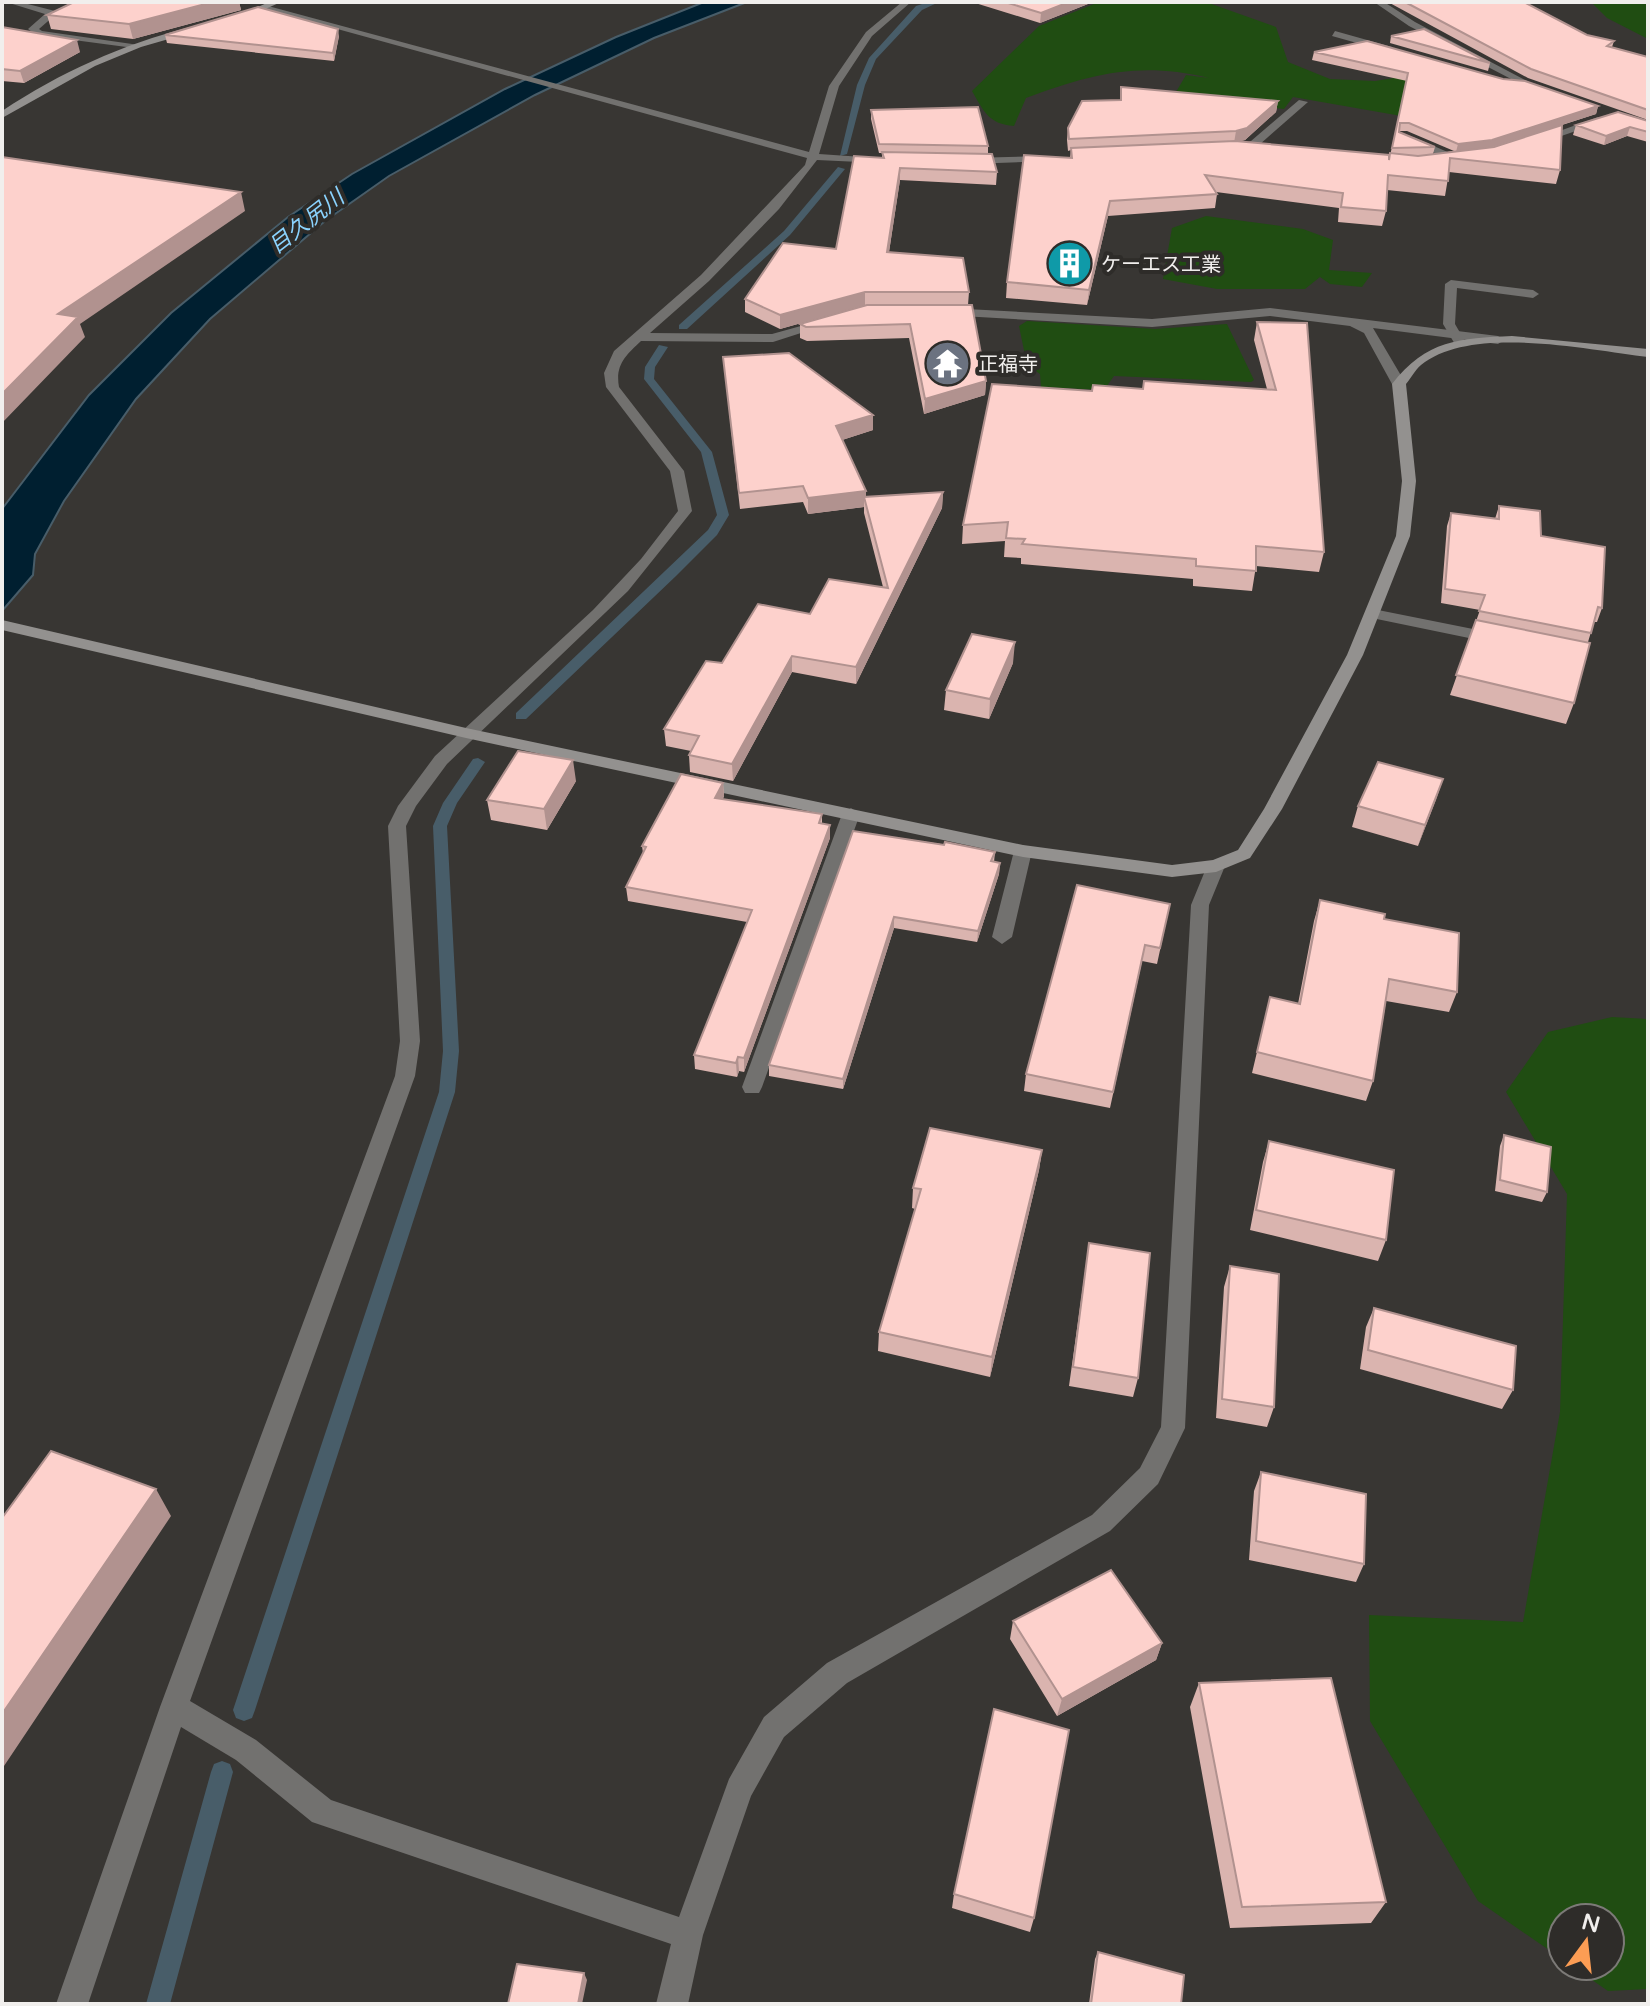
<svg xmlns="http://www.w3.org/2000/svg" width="1650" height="2006" viewBox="0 0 1650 2006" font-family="'Varela Round','Noto Sans JP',sans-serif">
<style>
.green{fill:#204d12}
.water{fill:#001f30;stroke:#485d69;stroke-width:2}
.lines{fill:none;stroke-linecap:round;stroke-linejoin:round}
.stream{fill:#485d69;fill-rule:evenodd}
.lane{fill:#72716f;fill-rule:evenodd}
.street{fill:#72716f;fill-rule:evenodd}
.secondary{fill:#93918f;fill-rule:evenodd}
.wall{fill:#dab4af;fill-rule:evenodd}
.shaded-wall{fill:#b1928f}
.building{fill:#fdd1cc;stroke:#b1928f;stroke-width:2}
.labels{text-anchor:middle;stroke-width:8;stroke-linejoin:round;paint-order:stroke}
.far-poi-label{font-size:20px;fill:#f1efed;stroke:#2e2c29;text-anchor:start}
.far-water-label{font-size:22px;font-style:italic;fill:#8ad2fd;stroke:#2e2c29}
</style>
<rect width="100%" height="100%" fill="#383633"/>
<path class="green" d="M1099 2H1206L1276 27 1288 62 1330 79 1375 81 1414 75 1430 121 1293 97 1284 109 1173 97 1186 75 1209 78C1139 61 1091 74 1026 98L1014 126C989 124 984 112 972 91L1039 26Z
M1591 2H1648V39L1607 18Z
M1206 216 1303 229 1333 240 1329 270 1372 273 1362 287 1330 284 1320 277 1305 289H1217L1163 279 1172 228Z
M1027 321 1155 329 1227 324 1254 380 1251 382 1114 376 1104 390 1041 387 1040 374 1027 365 1019 326Z
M1612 1017 1648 1019V1989L1608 1991 1572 1966H1610V1918H1562V1959L1478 1901 1370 1721 1369 1615 1523 1622 1560 1412 1567 1194 1506 1092 1548 1032Z"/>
<path class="water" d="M704 2H747L654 38 535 95 389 176 325 221 210 319 136 399 64 501 35 554 33 575 2 611V509L89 395 171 313 288 217 352 174 505 89 616 37Z"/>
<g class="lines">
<path class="stream" d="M928 2H939L922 10 876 59 865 85 847 154 840 156 857 85 869 58 916 6Z
M838 167 845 169 790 235 687 329H679V325L784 231Z
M659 345 668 347 655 367 654 379 712 452 729 515 717 535 676 576 526 719H516V713L708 530 717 515 701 452 644 379 645 367Z
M478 758 485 762 457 803 447 826 459 1051 455 1092 255 1710 252 1718 244 1721 236 1718 233 1710 439 1092 443 1051 433 826 443 803 473 759Z
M222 1761 230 1764 233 1772 170 2004H146L211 1772 214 1764Z"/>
<path class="lane" d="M1335 31 1392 47 1394 49 1389 52 1332 36Z
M1299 100 1308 102 1259 145 1231 151V147L1251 141Z
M1405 137H1413L1466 160 1457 162 1405 141Z
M1451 280 1533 290 1539 294 1533 298 1457 288 1455 324 1466 343 1460 347 1456 346 1443 324 1445 284Z
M1373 609 1498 634 1506 639 1498 644 1367 617 1365 614Z
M851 808 860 814 762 1087 759 1093H745L742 1087 842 814Z
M1023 845 1032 851 1012 937 1002 944 992 937 1014 851Z"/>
<path class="street" d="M6 2H20L55 11V15L39 29 42 31 139 45 134 48 36 35 28 29 45 14Z
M902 2H911L872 36 839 86 819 154 877 158 882 161 881 163 817 160 779 209 709 281 650 333 772 334 826 319 832 323 773 342 641 341C626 355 615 365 619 387L684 471 692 511 628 591 447 764 416 806 406 826 420 1041 415 1076 190 1701 256 1740 331 1800 679 1917 729 1779 764 1717 827 1663 1092 1515 1140 1468 1161 1427 1191 905 1207 866 1216 860 1225 866 1209 905 1185 1428 1158 1484 1110 1531 847 1683 784 1737 751 1796 703 1935 688 2004H656L671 1944 312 1822 236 1760 181 1727 88 2004H56L160 1707 395 1076 400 1041 388 826 398 806 435 756 593 610 641 559 678 511 670 471 606 387 604 373 614 351 701 275 805 165 807 158 261 8 268 6 809 152 829 86 866 32Z
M1374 2H1384L1415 22 1548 92 1540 94 1409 26Z
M1598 117 1602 122 1541 143 1532 141Z
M1049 156 1053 157V161L969 164 964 161 969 158Z
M948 308 1152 319 1270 308 1498 336 1504 340 1498 344 1373 328 1406 384 1399 388 1392 384 1364 333 1350 326 1270 316 1152 327 944 315V309Z"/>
<path class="secondary" d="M269 2H281L243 19 236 17Z
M190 27 193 32 141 47 95 66 2 118V111C61 72 121 45 190 27Z
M1512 336 1648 349V357C1589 350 1471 324 1421 365 1415 370 1411 378 1406 384L1416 481 1410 536 1363 655 1282 809 1250 858 1216 872 1172 877 1023 857 466 738 2 630V620L466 728 1023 845 1172 865 1213 860 1238 850 1264 809 1347 655 1396 536 1402 481 1392 384C1426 340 1460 338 1512 336Z"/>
</g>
<path class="wall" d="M74 2H239L241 10 133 39 51 29 47 15Z
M972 2H1093L1040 23Z
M1388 2H1524L1587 35 1614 41 1612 47 1648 57V120L1528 78Z
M2 27 80 52 24 83 2 81Z
M165 35 339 36 334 61 167 43Z
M1391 36 1490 63 1488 71 1390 43Z
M1314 52 1598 106 1596 114 1494 147 1560 170 1556 184 1449 172 1445 196 1387 190 1386 211 1382 226 1338 222 1339 208 1216 192 1217 194 1215 208 1108 216 1087 305 1006 298 1007 282 1070 158 1071 150 1068 151 1067 140 1068 128 1120 100 1121 87 1278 101 1276 112 1245 140 1240 141 1389 160 1407 81 1312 60ZM1399 131H1407L1454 151 1433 154 1435 147 1399 132Z
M871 110 988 146V154L997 172 996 185 900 180 889 252 969 292 968 305H865L780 329 745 312V299L836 249 882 158V153H879L871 119Z
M1648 121V142L1627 136 1604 145 1573 135 1576 125Z
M972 305 986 381 985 395 924 414 909 338 807 341 800 338V324Z
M1257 322 1324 552 1319 572 1256 566 1252 591 1193 586V579L1021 564V558L1004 557 1005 541 962 544 963 525 1092 391 1143 389H1267L1254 340Z
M723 357 873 430 842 440 866 497 943 492 942 508 856 684 792 672 733 781 690 772 689 755 691 751 666 746 664 729 722 663 810 614 883 587 864 513V507L808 514 803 502 740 509Z
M1499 506 1541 536 1602 608 1597 622H1594L1588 642 1574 703 1566 724 1450 695 1480 610 1441 603 1447 526 1451 513 1495 519Z
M1013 663 989 719 944 710 946 690Z
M1443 779 1418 846 1352 827 1358 806Z
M576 781 547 830 491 820 487 800Z
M723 783 724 796 723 799 822 814V824L830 838 744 1072 739 1071 737 1077 695 1069 694 1055 747 922 628 901 626 887 643 853 642 846Z
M853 831 995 852 994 862 1000 863 999 874 977 942 894 928 843 1089 769 1076V1065Z
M1320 900 1384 919 1457 992 1449 1012 1386 1001 1373 1081 1366 1101 1252 1073 1270 997 1298 1004 1314 921Z
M1170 904 1157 964 1142 961 1110 1108 1024 1091 1026 1074Z
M1504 1135 1547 1192 1542 1202 1495 1191 1500 1146Z
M1269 1141 1386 1240 1378 1261 1250 1230 1263 1162Z
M1042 1150 1039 1170 990 1377 878 1351 879 1332 915 1209 912 1208 913 1188Z
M1089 1243 1138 1378 1133 1397 1069 1386Z
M1230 1266 1274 1407 1267 1427 1216 1418 1224 1287Z
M1374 1308 1513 1390 1502 1409 1360 1369 1366 1327Z
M1261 1472 1364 1564 1356 1582 1249 1560 1254 1491Z
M1013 1621 1162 1643 1156 1660 1057 1716 1010 1639Z
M1199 1683 1386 1902 1371 1923 1230 1928 1190 1707Z
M954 1894 1034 1918 1030 1932 952 1908Z
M1098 1952 1181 2004H1089L1095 1959Z"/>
<path class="shaded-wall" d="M213 2H239L241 10 133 39 129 24Z
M1069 2H1093L1040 23 1041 13Z
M338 29 339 36 334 61 333 53Z
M77 40 80 52 24 83 20 71Z
M1278 101 1276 112 1245 140 1234 143 1236 131Z
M1598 106 1596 114 1489 148 1456 152 1458 144Z
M1630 127 1627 136 1604 145 1606 136Z
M900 168V180L887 265V252Z
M241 192 245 211 80 324 85 337 2 423V394L58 314Z
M1110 201 1108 216 1087 305 1089 290Z
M865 292V305L780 329V315Z
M986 381 985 395 924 414 925 399Z
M873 415V430L836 442V426Z
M866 491V502L864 497V507L808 514V498Z
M943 492 942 508 856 684V667Z
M1015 642 1013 663 989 719 990 699Z
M792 656V672L733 781 732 764Z
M573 760 576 781 547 830 544 809Z
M1443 779 1436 800 1418 846 1425 825Z
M723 783 724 796 716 811 715 798Z
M830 825V838L744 1072V1058Z
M1000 863 999 874 977 942 978 931Z
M894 917V928L843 1089V1079Z
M738 1057 739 1071 737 1077 736 1063Z
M1042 1150 1039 1170 990 1377 992 1357Z
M156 1489 171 1516 2 1769V1714Z
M1162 1643 1156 1660 1057 1716 1062 1699Z
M584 1973 587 1980 582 2004H578Z"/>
<path class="building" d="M74 2H213L129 24 47 15Z
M1005 2H1069L1041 13Z
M1405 2H1524L1587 35 1614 41 1607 46 1648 57V110L1531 69Z
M258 7 338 29 333 53 165 35Z
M2 27 77 40 20 71 2 69Z
M1424 29 1490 63 1391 36Z
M1367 41 1503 79 1525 81 1598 106 1492 140 1458 144 1409 123H1400L1399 132 1435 147 1392 148 1408 73 1314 52Z
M1121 87 1278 101 1247 128 1236 131 1069 139 1068 128 1082 101 1121 100Z
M978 107 988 146 879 144 871 110Z
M1618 112 1648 121V132L1630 127 1606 136 1576 125Z
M1562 125 1560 170 1450 158 1448 181 1388 175 1386 211 1341 207 1343 193 1205 175 1217 194 1110 201 1089 290 1007 282 1024 155 1072 158 1071 148 1235 141 1389 155V160L1390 153 1418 156 1494 147Z
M882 152 992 154 997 172 900 168 887 252 963 258 969 292H865L780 315 745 299 783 243 836 249 854 156 884 158Z
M2 157 241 192 58 314 78 317 2 394Z
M867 305H972L986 381 925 399 910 324 806 327 800 324Z
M1257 322 1307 323 1324 552 1256 546V571L1196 566V559L1022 544 1025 539 1006 538 1008 522 963 525 992 384 1092 391 1093 385 1143 389 1144 381 1276 390Z
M789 353 873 415 836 426 866 491 808 498 803 486 739 493 723 357Z
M943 492 856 667 792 656 732 764 689 755 699 736 664 729 706 661 722 663 758 604 810 614 829 579 888 588 864 497Z
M1499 506 1540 511 1541 536 1605 547 1602 608 1598 607 1591 633 1479 611 1485 595 1445 589 1451 513 1499 519Z
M1476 620 1590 643 1574 703 1456 675Z
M972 634 1015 642 990 699 946 690Z
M518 751 573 760 544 809 487 800Z
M1378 762 1443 779 1425 825 1358 806Z
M681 774 723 783 715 798 822 814 819 823 830 825 744 1058 738 1057 736 1063 694 1055 752 910 626 887 646 847 642 846Z
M853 831 944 845 945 842 995 852 991 861 1000 863 978 931 894 917 843 1079 769 1065Z
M1077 885 1170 904 1160 948 1145 945 1113 1092 1026 1074Z
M1320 900 1385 914 1384 919 1459 933 1457 992 1389 979 1373 1081 1257 1052 1270 997 1300 1004Z
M930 1128 1042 1150 992 1357 879 1332 921 1189 913 1188Z
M1504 1135 1551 1147 1547 1192 1500 1180Z
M1269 1141 1394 1170 1386 1240 1256 1210Z
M1089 1243 1150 1253 1138 1378 1073 1367Z
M1230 1266 1279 1274 1274 1407 1222 1399Z
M1374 1308 1516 1346 1513 1390 1368 1350Z
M51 1451 156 1489 2 1714V1518Z
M1261 1472 1366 1494 1364 1564 1256 1541Z
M1111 1570 1162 1643 1062 1699 1013 1621Z
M1331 1678 1386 1902 1242 1907 1199 1683Z
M994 1709 1069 1730 1034 1918 954 1894Z
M1098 1952 1184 1975 1181 2004H1091Z
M517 1964 584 1973 578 2004H508Z"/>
<defs>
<symbol id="building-disc" viewBox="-11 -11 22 22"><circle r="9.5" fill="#0f9aa8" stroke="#2e2c29"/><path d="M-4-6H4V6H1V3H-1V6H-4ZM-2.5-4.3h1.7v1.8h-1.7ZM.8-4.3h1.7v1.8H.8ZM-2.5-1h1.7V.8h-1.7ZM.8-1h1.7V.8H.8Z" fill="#fff"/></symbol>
<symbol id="temple-disc" viewBox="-11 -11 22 22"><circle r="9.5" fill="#6b7280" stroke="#2e2c29"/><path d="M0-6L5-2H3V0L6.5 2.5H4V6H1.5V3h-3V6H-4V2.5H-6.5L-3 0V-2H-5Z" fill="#fff"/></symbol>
</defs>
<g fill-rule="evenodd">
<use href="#building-disc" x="1044" y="238" width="51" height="51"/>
<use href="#temple-disc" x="922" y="338" width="51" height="51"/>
</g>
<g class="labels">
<g class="far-poi-label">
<text x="1101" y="271">ケーエス工業</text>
<text x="978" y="371">正福寺</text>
</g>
<g class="far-water-label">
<text transform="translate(306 221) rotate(-38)" y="8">目久尻川</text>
</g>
</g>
<rect width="1650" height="2006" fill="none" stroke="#f1efed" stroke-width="8"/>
<g transform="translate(1586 1942) rotate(15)"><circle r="38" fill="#2e2c29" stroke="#7c7a77" stroke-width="2"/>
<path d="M0-6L14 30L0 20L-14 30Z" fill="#fc9d54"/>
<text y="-12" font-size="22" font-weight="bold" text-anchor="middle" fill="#f1efed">N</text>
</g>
</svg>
